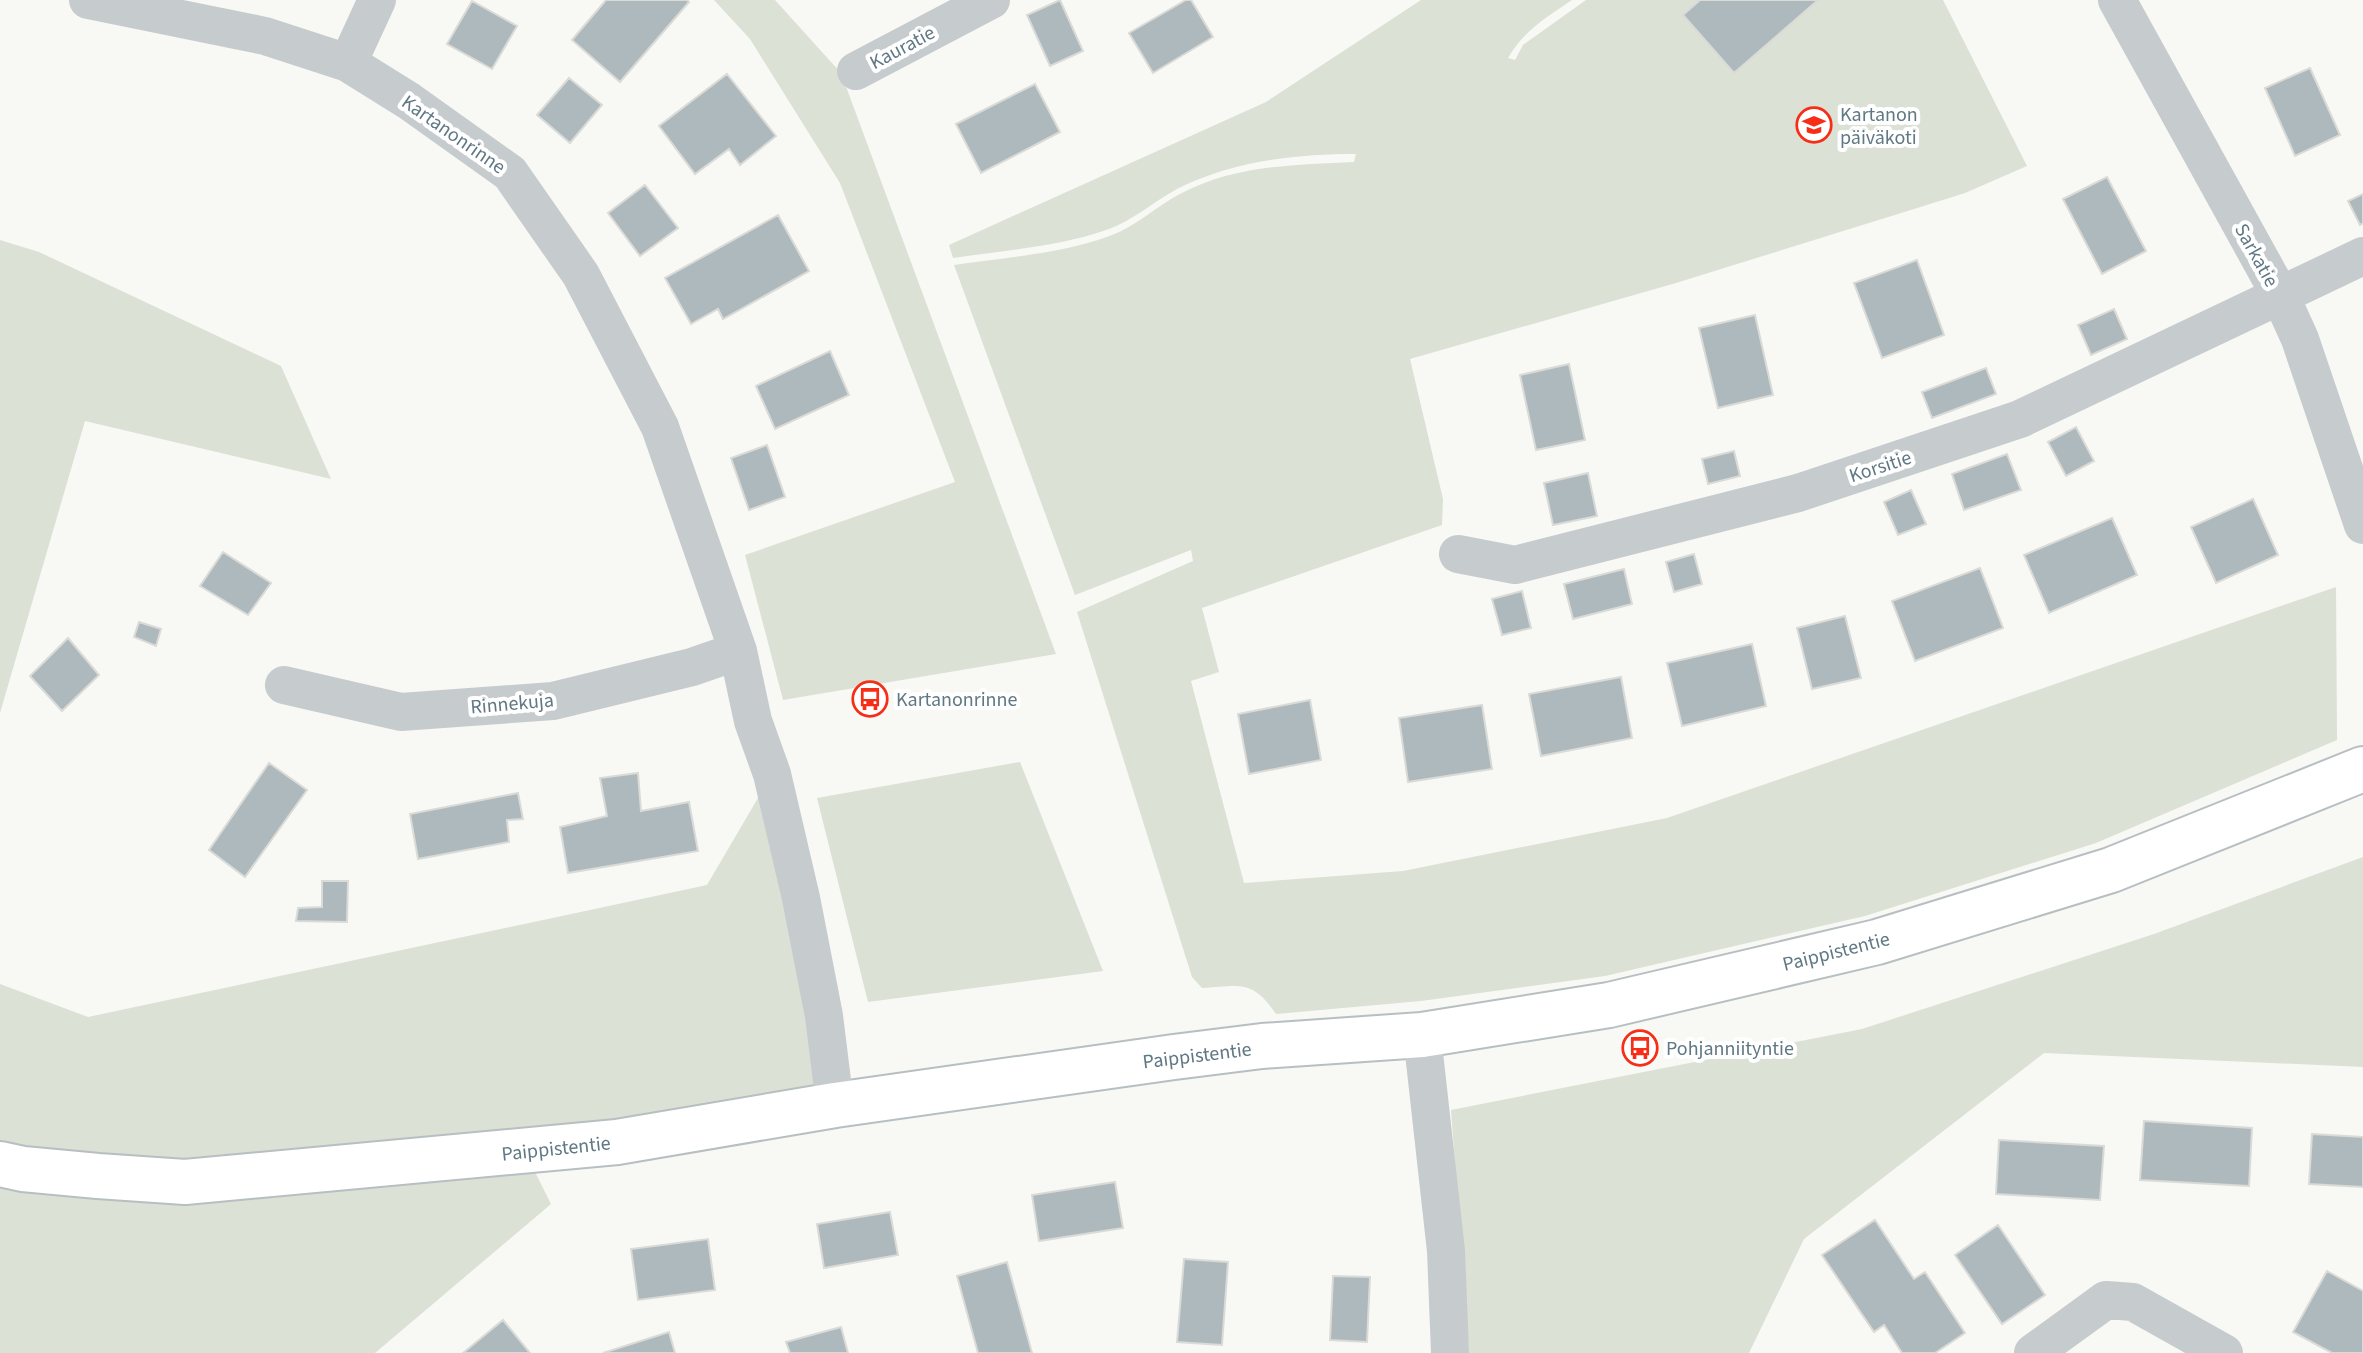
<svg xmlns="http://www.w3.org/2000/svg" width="2363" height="1353" viewBox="0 0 2363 1353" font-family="'Source Sans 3',sans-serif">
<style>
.green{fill:#dbe1d5}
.building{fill:#aeb9bd;stroke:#dadad7;stroke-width:2}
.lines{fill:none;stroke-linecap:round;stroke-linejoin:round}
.secondary-casing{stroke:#b7bfc2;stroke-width:48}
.street{stroke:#c6cbce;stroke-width:38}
.secondary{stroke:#fff;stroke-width:44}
.labels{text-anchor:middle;stroke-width:8;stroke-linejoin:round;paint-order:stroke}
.street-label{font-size:20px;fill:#607883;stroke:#fff}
.poi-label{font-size:20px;fill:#607883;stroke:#fff;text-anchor:start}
</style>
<rect width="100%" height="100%" fill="#f8f8f5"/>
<path class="green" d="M714 0H775L841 73 1056 654 783 700 745 555 955 482 840 183 750 39Z
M1421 0H1572C1547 17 1523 31 1508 58L1515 60 1523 45 1586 0H1943L2027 166 1965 193 1914 209 1676 283 1410 359 1443 499 1442 525 1202 608 1219 672 1191 681 1244 883 1403 871 1667 818 2336 587 2337 740 2096 843 1865 916 1605 976 1421 1001 1276 1014C1252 979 1241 986 1202 988L1192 977 1077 612 1193 561 1191 550 1075 595 954 265C1006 257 1063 254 1112 235 1136 226 1157 206 1180 194 1235 165 1294 165 1354 162L1356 154C1295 154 1232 161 1177 189 1155 201 1133 220 1109 229 1059 247 1005 250 953 258L949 245 1266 102Z
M0 240 39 252 281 366 331 479 85 421 0 713Z
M1020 762 1103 971 868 1002 817 798Z
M772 774 835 1105 525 1152 551 1204 375 1353H0V984L88 1017 707 885Z
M2363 857V1067L2044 1053 1804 1239 1749 1353H1469L1451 1110 1862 1029 2154 934Z"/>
<path class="building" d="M606 0H687L689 2 620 82 572 40Z
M1060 0 1083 51 1050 66 1027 15Z
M1186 0H1191L1213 37 1153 73 1129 33Z
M1700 0H1818L1734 73 1683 15Z
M472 1 517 26 492 69 447 44Z
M2310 68 2340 135 2295 156 2265 88Z
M727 74 776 136 740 165 729 149 695 174 659 126Z
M569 78 602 105 570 143 537 115Z
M1035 84 1060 132 981 173 956 124Z
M2107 177 2146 251 2102 274 2063 199Z
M645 185 678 228 640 256 608 213Z
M2363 194V223L2360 225 2348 201Z
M778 215 809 271 723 319 718 309 691 324 665 278Z
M1917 260 1944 335 1882 358 1854 283Z
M2114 309 2127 339 2091 355 2078 325Z
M1755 315 1773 395 1718 408 1699 328Z
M830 351 849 395 775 429 756 386Z
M1569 364 1585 440 1536 450 1520 375Z
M1986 368 1996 394 1932 418 1922 392Z
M2076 427 2094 461 2066 476 2048 442Z
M767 445 785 497 749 510 731 458Z
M1734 451 1740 476 1708 484 1702 459Z
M2007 454 2021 490 1964 510 1952 474Z
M1588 473 1597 516 1553 525 1544 483Z
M1911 490 1926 524 1898 535 1884 502Z
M2253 499 2278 555 2216 583 2191 527Z
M2112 518 2137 575 2049 613 2024 555Z
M223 552 271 583 248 615 200 586Z
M1694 554 1702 584 1674 592 1666 562Z
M1980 568 2003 628 1915 661 1892 601Z
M1624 569 1632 604 1573 619 1564 584Z
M1522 591 1531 628 1502 635 1492 599Z
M1845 616 1861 678 1812 689 1797 628Z
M139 622 161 629 156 646 134 637Z
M68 638 99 675 62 711 30 676Z
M1752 644 1766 706 1682 726 1667 663Z
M1621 677 1632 738 1541 756 1529 694Z
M1310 700 1321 760 1249 774 1238 714Z
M1482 705 1492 769 1408 782 1399 718Z
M269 763 307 790 245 877 209 850Z
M638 773 641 811 689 802 698 851 568 873 560 827 607 816 600 778Z
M518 793 523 819 507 820 509 842 418 859 410 814Z
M322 881H348L347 922 296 921 298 908 322 907Z
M2144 1121 2252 1128 2249 1186 2140 1180Z
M2312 1134 2363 1137V1187L2309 1184Z
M1999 1140 2104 1146 2100 1200 1996 1194Z
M1115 1182 1123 1228 1039 1241 1032 1195Z
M890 1212 898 1255 824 1268 817 1224Z
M1875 1220 1914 1279 1925 1272 1965 1333 1935 1353H1902L1884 1325 1874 1332 1822 1255Z
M1998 1225 2045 1295 2002 1324 1955 1255Z
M708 1239 715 1290 638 1300 631 1249Z
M1184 1259 1228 1262 1222 1345 1177 1342Z
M1007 1262 1032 1353H978L957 1276Z
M2327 1271 2363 1291V1353H2332L2293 1332Z
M1333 1276 1370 1277 1367 1342 1330 1340Z
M503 1320 530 1353H463Z
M841 1327 848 1353H790L786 1342Z
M669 1332 675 1353H603Z"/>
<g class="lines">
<defs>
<path id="secondary" d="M0 1164 23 1169 98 1176 185 1182 617 1142 835 1105 1174 1057 1262 1046 1422 1035 1609 1005 1877 942 2111 870 2363 769"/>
</defs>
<use href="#secondary" class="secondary-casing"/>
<path class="street" d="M88 0 265 36 348 63 409 101 510 173 581 275 660 427 738 651 753 721 772 774 801 898 824 1016 835 1105
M2117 0 2280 295 2300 339 2363 525
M348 63 377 0
M856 71 991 0
M1458 554 1515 565 1798 493 2020 419 2363 256
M284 685 401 712 553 701 692 667 738 651
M1422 1035 1446 1251 1450 1353
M2033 1353 2106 1300 2133 1302 2224 1353"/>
<use href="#secondary" class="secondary"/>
</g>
<defs>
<symbol id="school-ring" viewBox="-11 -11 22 22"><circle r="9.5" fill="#fff" stroke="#f62e17" stroke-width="1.5"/><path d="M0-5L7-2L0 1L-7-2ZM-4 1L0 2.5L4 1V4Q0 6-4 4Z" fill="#f62e17"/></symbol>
<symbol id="bus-ring" viewBox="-11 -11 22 22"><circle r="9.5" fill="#fff" stroke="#f62e17" stroke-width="1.5"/><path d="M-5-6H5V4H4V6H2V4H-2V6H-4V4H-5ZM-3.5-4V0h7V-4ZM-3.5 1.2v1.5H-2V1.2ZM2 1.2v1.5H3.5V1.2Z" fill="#f62e17"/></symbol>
</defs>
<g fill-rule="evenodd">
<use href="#school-ring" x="1794" y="105" width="40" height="40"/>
<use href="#bus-ring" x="850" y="679" width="40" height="40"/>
<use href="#bus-ring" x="1620" y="1028" width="40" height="40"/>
</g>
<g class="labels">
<g class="street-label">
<text transform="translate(902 47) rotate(-28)" y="7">Kauratie</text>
<text transform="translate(454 134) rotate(35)" y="7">Kartanonrinne</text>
<text transform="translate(2257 255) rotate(61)" y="7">Sarkatie</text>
<text transform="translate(1880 466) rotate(-18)" y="7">Korsitie</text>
<text transform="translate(512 703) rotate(-5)" y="7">Rinnekuja</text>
<text transform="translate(1836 951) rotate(-14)" y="7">Paippistentie</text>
<text transform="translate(1197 1055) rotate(-7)" y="7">Paippistentie</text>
<text transform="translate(556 1148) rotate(-6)" y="7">Paippistentie</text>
</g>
<g class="poi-label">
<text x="1840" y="121">Kartanon<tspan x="1840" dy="23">päiväkoti</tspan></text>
<text x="896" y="706">Kartanonrinne</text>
<text x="1666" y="1055">Pohjanniityntie</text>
</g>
</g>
</svg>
